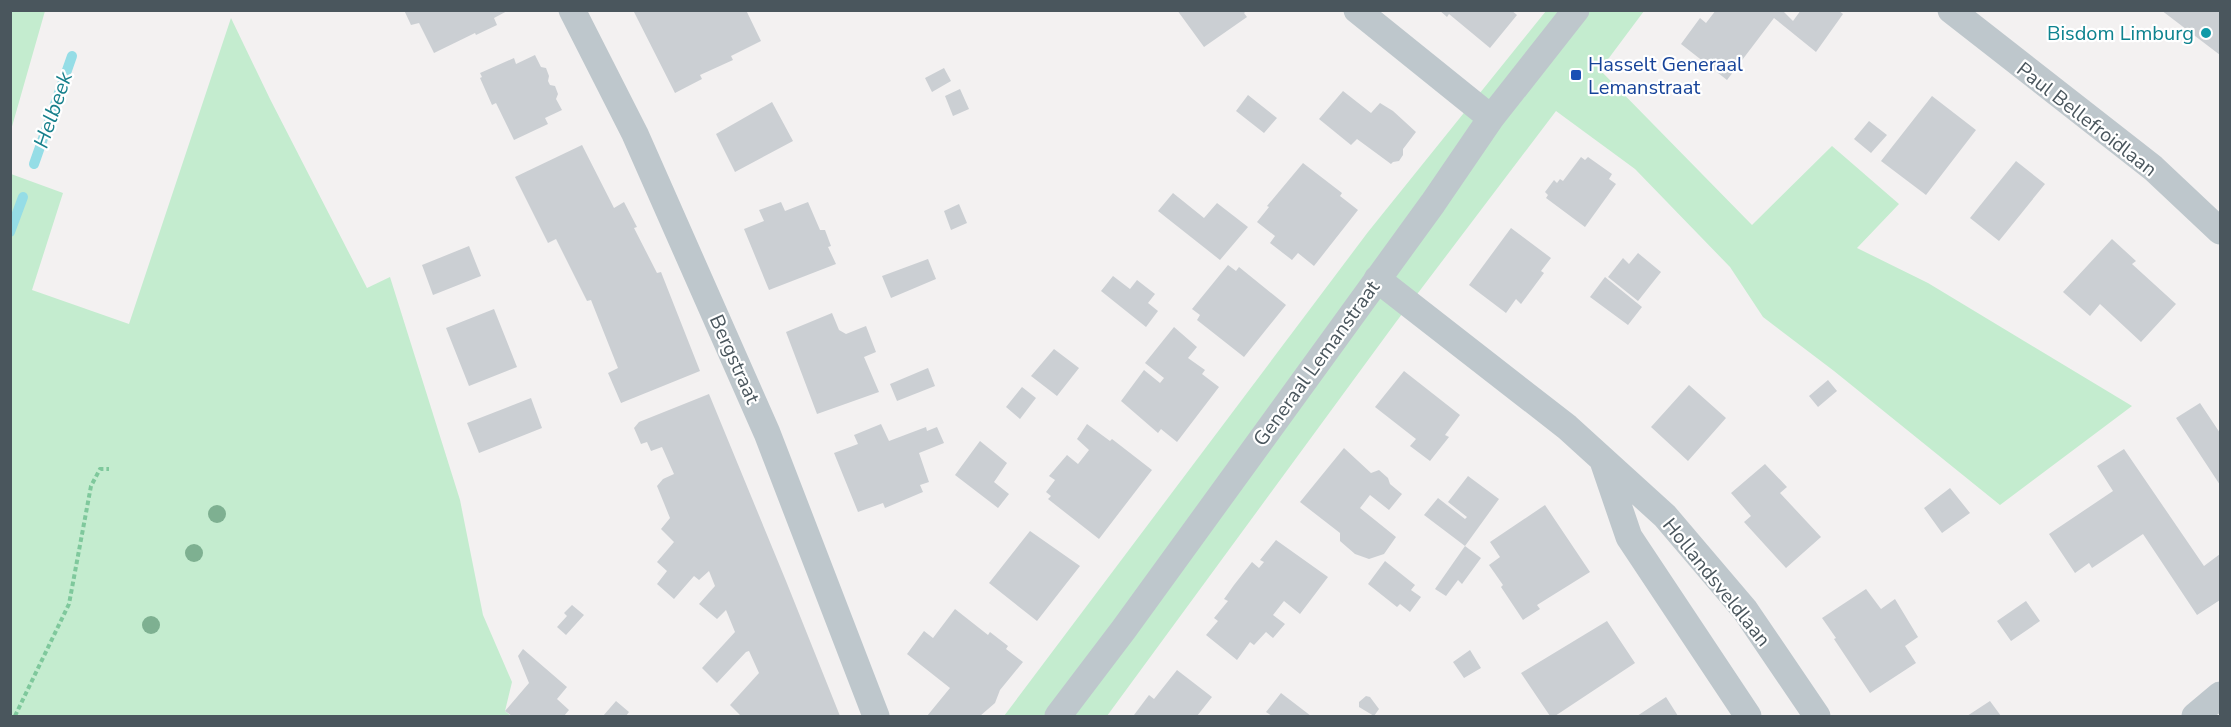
<svg xmlns="http://www.w3.org/2000/svg" width="2231" height="727" viewBox="0 0 2231 727" font-family="'Nunito Sans',sans-serif">
<style>
.green{fill:#c4eccf}
.lines{fill:none;stroke-linecap:round;stroke-linejoin:round}
.stream{stroke:#95dde6;stroke-width:10}
.building{fill:#cbcfd3}
.path{stroke:#7fc89c;stroke-width:4;stroke-dasharray:4.5 3;stroke-linecap:butt}
.street{stroke:#bec7cc;stroke-width:27}
.tree{fill:#7eb091}
.culture-dot{fill:#0f9aa8;stroke:#fff;stroke-width:2}
.transit-dot{fill:#1a4fb4;stroke:#fff;stroke-width:2}
.labels{text-anchor:middle;stroke-width:4.5;stroke-linejoin:round;paint-order:stroke}
.culture-label{font-size:20px;fill:#0d838f;stroke:#fff;text-anchor:end}
.transit-label{font-size:20px;fill:#164399;stroke:#fff;text-anchor:start}
.street-label{font-size:20px;fill:#4a565d;stroke:#fff}
.water-label{font-size:21px;font-style:italic;fill:#17808c;stroke:#fff}
</style>
<rect width="100%" height="100%" fill="#f3f1f1"/>
<path class="green" d="M11 10 45 11 11 130 10 11Z
M1546 11H1644L1600 70 1752 225 1832 146 1899 204 1857 248 1928 283 2132 406 2000 505 1834 371 1763 317 1730 267 1635 169 1556 111 1396 322 1107 716H1004L1368 232Z
M231 18 270 99 367 288 390 277 460 500 483 615 512 682 505 711 511 716H11V174L63 193 32 290 129 324Z"/>
<g class="lines">
<path class="stream" d="M34 164 72 56
M10 232 23 197"/>
</g>
<path class="building" d="M404 10H509L494 18 497 25 476 35 475 33 434 53 419 23 411 25Z
M633 10H746L761 41 731 56 733 60 700 75 702 79 675 93Z
M1177 10H1247L1244 13 1247 17 1204 47Z
M1439 10H1511L1517 15 1490 48 1449 14 1447 17Z
M1716 10H1782L1793 21 1801 10H1838L1843 14 1816 52 1774 18 1727 80 1681 44 1700 18 1706 23Z
M2161 10H2220V55Z
M535 55 541 67 546 68 549 76 548 81 550 85 555 86 558 94 556 99 562 110 545 118 548 124 514 140 496 103 492 105 480 78 482 77 480 73 514 58 516 64Z
M944 68 951 81 932 92 925 78Z
M960 89 969 109 953 116 945 96Z
M1343 91 1371 113 1380 103 1393 111 1416 132 1403 149V155L1399 161 1393 162 1391 164 1357 139 1351 145 1319 119Z
M1248 95 1277 118 1264 133 1236 111Z
M1932 96 1976 130 1926 195 1881 161Z
M772 102 793 141 735 172 716 134Z
M1869 121 1887 135 1871 153 1854 139Z
M582 145 614 208 624 202 637 227 634 228 657 273 661 272 700 371 621 403 608 373 618 368 591 300 587 301 556 239 548 243 515 177Z
M1581 157 1585 160 1588 157 1612 174 1609 179 1616 184 1585 227 1546 198 1548 195 1545 192 1554 180 1557 183 1560 179 1563 181Z
M2016 161 2045 184 1999 241 1970 218Z
M1303 163 1342 193 1340 196 1358 210 1314 266 1298 253 1292 260 1270 243 1275 236 1257 222 1269 207 1267 206Z
M1173 193 1204 218 1217 203 1248 227 1220 260 1158 211Z
M781 202 785 211 808 202 820 230H825L831 246 828 247 836 264 769 290 744 229 764 221 759 210Z
M959 204 967 223 951 230 944 211Z
M1511 228 1551 258 1541 271 1544 273 1521 304 1516 299 1506 313 1469 285Z
M2112 239 2136 261 2132 264 2176 304 2141 342 2100 304 2090 316 2063 292Z
M469 246 481 276 433 295 422 265Z
M1638 253 1661 272 1638 301 1608 277 1623 258 1629 264Z
M928 259 936 279 891 298 882 276Z
M1228 265 1236 271 1239 267 1286 305 1244 357 1197 320 1200 315 1192 309Z
M1113 276 1130 289 1137 280 1155 294 1148 303 1158 311 1146 327 1101 291Z
M1605 277 1642 307 1628 325 1590 297Z
M494 309 517 367 469 386 446 328Z
M832 313 839 330 846 334 866 326 876 352 864 357 879 392 817 414 786 332Z
M1174 327 1197 347 1188 358 1205 370 1202 374 1219 387 1177 442 1161 429 1158 433 1121 401 1144 370 1160 383 1164 378 1145 363Z
M1054 349 1079 368 1057 396 1031 376Z
M928 368 935 386 897 401 890 384Z
M1404 371 1460 415 1445 435 1449 437 1430 461 1410 446 1416 439 1375 407Z
M1828 380 1837 391 1818 407 1809 396Z
M1689 385 1726 418 1688 461 1651 427Z
M1022 387 1036 398 1020 419 1006 407Z
M709 394 786 581 840 716H741L730 705 759 673 749 651 746 652 717 683 702 668 735 632 726 610 717 619 699 604 715 586 709 571 699 580 694 576 674 599 657 584 667 571 657 562 674 542 661 529 670 518 657 486 663 479 674 474 662 447 651 451 647 442 641 444 634 428 639 422Z
M531 398 542 428 479 453 467 423Z
M2200 403 2220 433V485L2176 418Z
M881 424 889 441 926 427 927 431 937 427 944 443 919 453 929 482 920 485 923 492 885 508 883 503 858 512 834 453 858 444 854 435Z
M1087 424 1110 441 1112 439 1152 470 1099 539 1048 499 1051 496 1046 492 1055 480 1049 476 1067 455 1078 464 1089 450 1077 439Z
M980 441 1007 463 994 482 1009 494 998 508 955 475Z
M1344 448 1371 473 1379 470 1388 478 1390 484 1402 494 1389 510 1370 495 1360 508 1396 537 1384 554 1369 559 1355 554 1340 541V533L1300 502Z
M2124 449 2204 566 2220 554V600L2197 615 2143 534 2092 568 2089 563 2075 573 2049 534 2113 491 2097 466Z
M1765 464 1787 487 1780 493 1821 537 1786 568 1744 522 1751 516 1731 493Z
M1468 476 1499 499 1465 546 1481 558 1462 584 1458 580 1446 596 1435 589 1465 546 1424 515 1438 498 1465 519 1467 517 1448 502Z
M1950 488 1970 513 1942 533 1924 508Z
M1545 505 1590 572 1537 605 1540 609 1523 620 1501 587 1503 585 1489 565 1500 557 1490 542Z
M1030 531 1080 566 1037 621 989 583Z
M1276 540 1328 577 1300 614 1284 601 1273 615 1285 624 1273 638 1266 632 1254 645 1250 642 1237 660 1206 635 1218 621 1214 618 1228 601 1224 599 1234 585 1252 562 1259 568 1264 562 1260 560Z
M1385 561 1415 585 1411 590 1421 597 1410 612 1400 604 1397 607 1368 584Z
M1866 589 1881 609 1895 599 1918 637 1905 646 1916 663 1870 693 1834 639 1836 638 1822 618Z
M2026 601 2040 621 2011 641 1997 621Z
M572 605 584 615 566 635 557 627 567 616 564 613Z
M955 609 988 635 990 632 1008 646 1006 649 1023 662 1000 690 995 703 980 716H927L950 688 907 654 924 631 933 638Z
M1607 621 1635 663 1555 716H1550L1521 673Z
M523 649 567 687 557 699 569 710 564 716H512L505 711 529 683 518 656Z
M1470 650 1481 668 1464 678 1453 662Z
M1177 670 1212 697 1197 716H1137L1134 715 1149 695 1154 699Z
M1281 693 1311 716H1272L1266 712Z
M1366 696 1370 697 1379 709 1374 716 1359 707V702Z
M1666 697 1678 716H1637Z
M616 701 629 712 626 716H603Z
M1990 701 2001 716H1967Z"/>
<g class="lines">
<path class="path" d="M15 716 69 604 91 486 100 469H109"/>
<path class="street" d="M572 10 635 134 767 433 876 716
M1357 10 1491 118
M1951 10 2153 168 2220 231
M1377 279 1567 427 1665 516 1745 610 1817 716
M1603 461 1629 537 1748 716
M1058 716 1124 629 1433 203 1491 118 1576 10
M2195 716 2220 695"/>
</g>
<g class="tree">
<circle cx="217" cy="514" r="9"/>
<circle cx="194" cy="553" r="9"/>
<circle cx="151" cy="625" r="9"/>
</g>
<circle class="culture-dot" cx="2206" cy="33" r="6"/>
<rect class="transit-dot" x="1570" y="69" width="12" height="12" rx="3"/>
<g class="labels">
<g class="culture-label">
<text x="2194" y="40">Bisdom Limburg</text>
</g>
<g class="transit-label">
<text x="1588" y="71">Hasselt Generaal<tspan x="1588" dy="23">Lemanstraat</tspan></text>
</g>
<g class="street-label">
<text transform="translate(2087 119) rotate(38)" y="7">Paul Bellefroidlaan</text>
<text transform="translate(735 359) rotate(66)" y="7">Bergstraat</text>
<text transform="translate(1316 363) rotate(-54)" y="7">Generaal Lemanstraat</text>
<text transform="translate(1717 582) rotate(51)" y="7">Hollandsveldlaan</text>
</g>
<g class="water-label">
<text transform="translate(53 110) rotate(-71)" y="7">Helbeek</text>
</g>
</g>
<rect width="2231" height="727" fill="none" stroke="#4a565d" stroke-width="24"/>
</svg>
